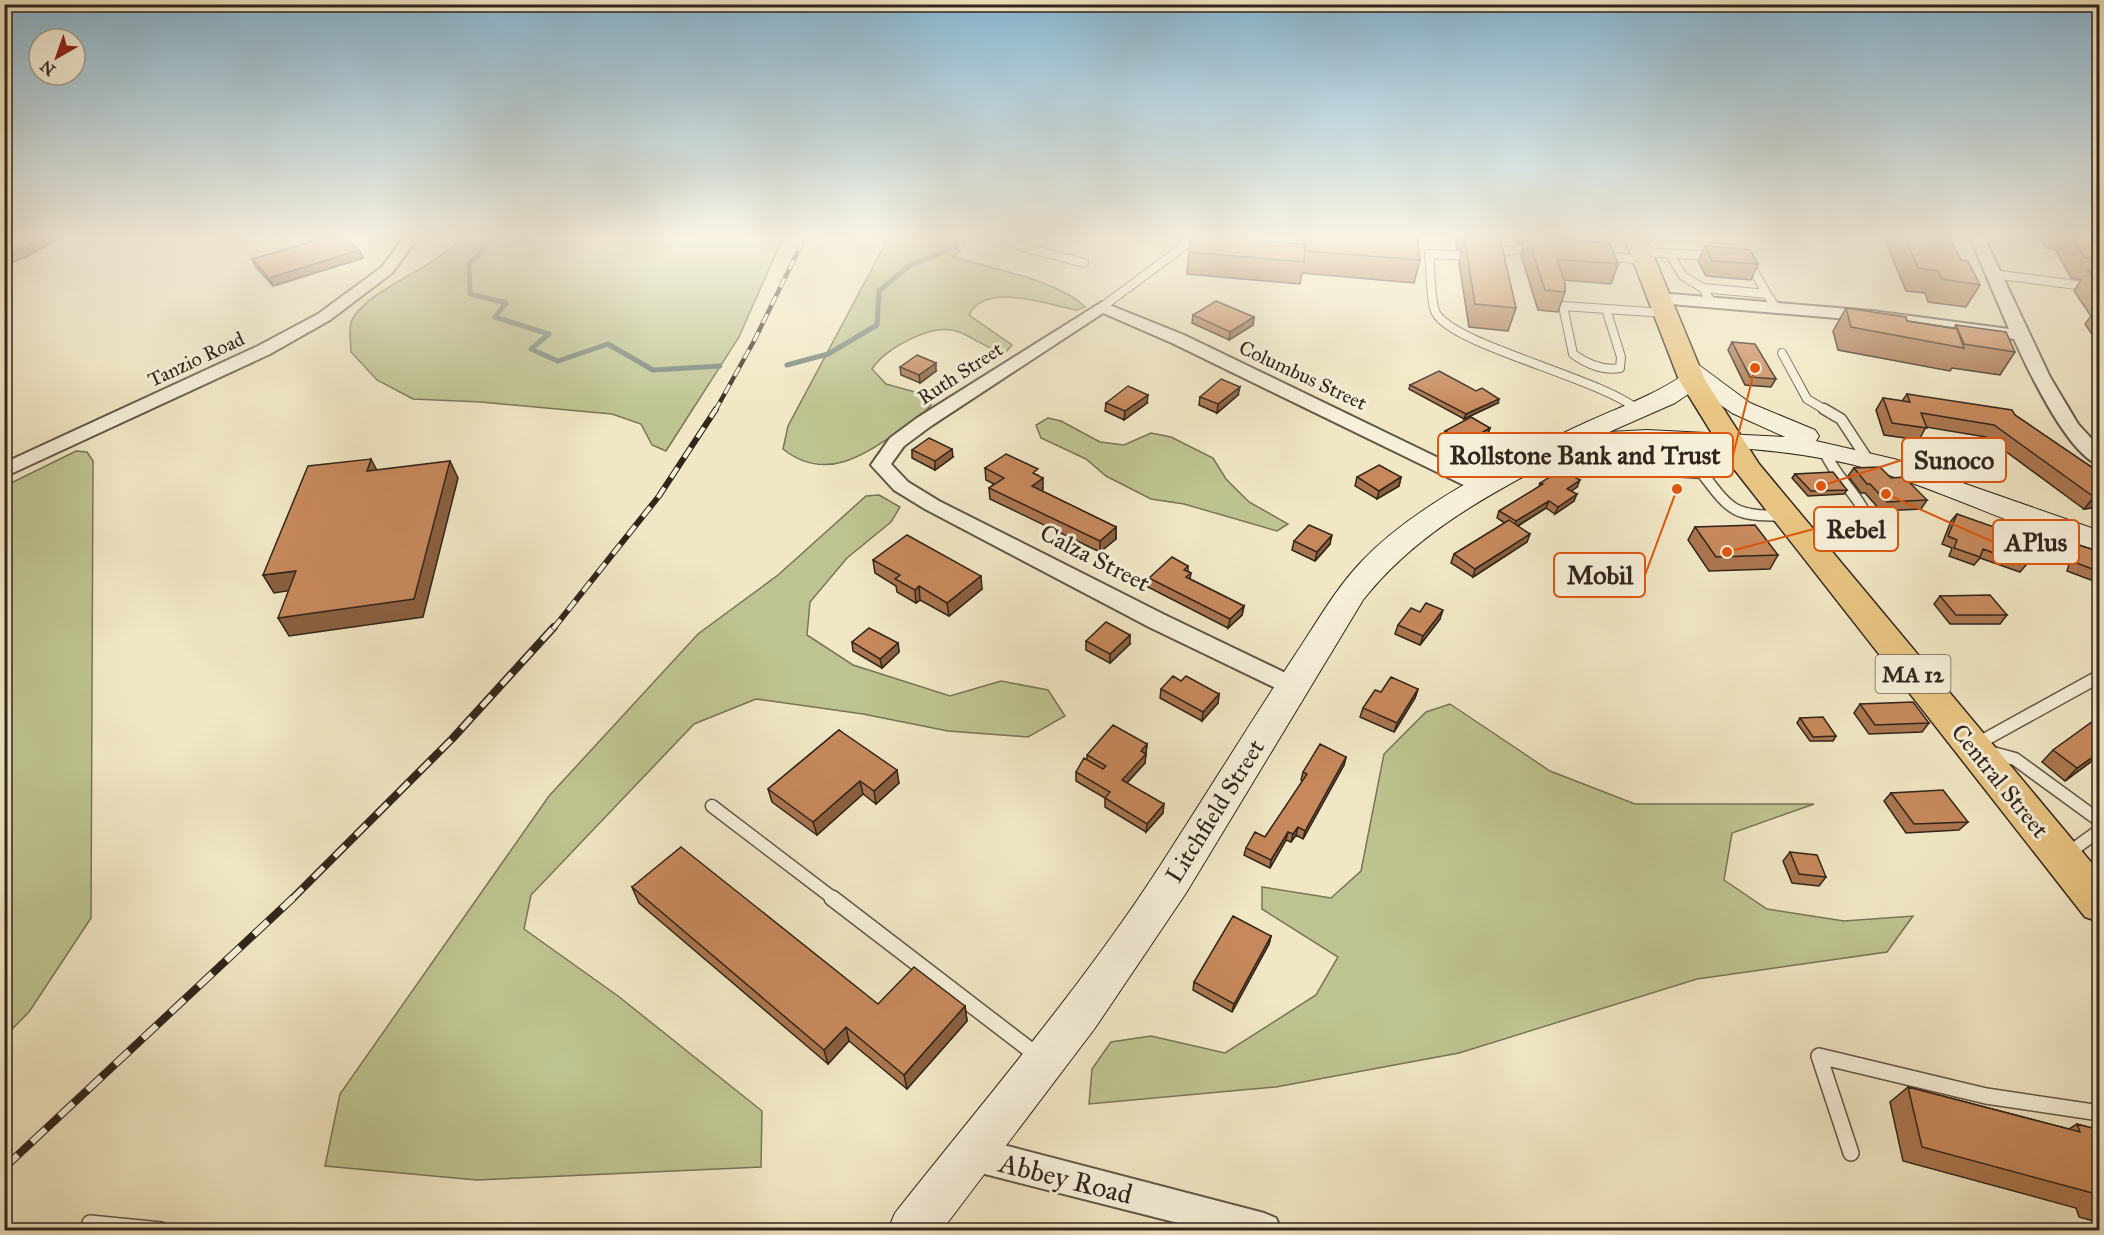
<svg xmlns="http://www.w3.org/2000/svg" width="2104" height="1235" viewBox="0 0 2104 1235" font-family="'IM FELL Great Primer',serif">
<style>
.green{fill:#bec491;stroke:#787457;stroke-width:1.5}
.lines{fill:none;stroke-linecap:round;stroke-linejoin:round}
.stream{stroke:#718179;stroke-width:5}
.lane-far3-casing{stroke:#615647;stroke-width:10}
.lane-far2-casing{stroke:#615647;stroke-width:13}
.lane-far1-casing{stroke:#615647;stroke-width:15}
.lane-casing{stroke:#615647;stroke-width:18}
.street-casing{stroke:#615647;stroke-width:4}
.secondary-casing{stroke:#31251d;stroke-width:2}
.primary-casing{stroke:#31251d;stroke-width:3}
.lane-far3{stroke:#f6efd9;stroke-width:8}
.lane-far2{stroke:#f6efd9;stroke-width:10}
.lane-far1{stroke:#f6efd9;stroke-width:12}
.lane{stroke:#f6efd9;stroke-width:15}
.street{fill:#f6efd9;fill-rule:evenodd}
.secondary{fill:#f6efd9;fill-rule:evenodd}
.primary{fill:#e8c482;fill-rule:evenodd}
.rail-far3-casing{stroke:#31251d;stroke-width:4.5}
.rail-far2-casing{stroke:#31251d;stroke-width:6}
.rail-far1-casing{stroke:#31251d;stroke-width:8}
.rail-casing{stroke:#31251d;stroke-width:8}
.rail-far3{stroke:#f6efd9;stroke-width:3;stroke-dasharray:10;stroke-linecap:butt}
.rail-far2{stroke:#f6efd9;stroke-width:4;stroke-dasharray:12;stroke-linecap:butt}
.rail-far1{stroke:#f6efd9;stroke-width:5;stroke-dasharray:15;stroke-linecap:butt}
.rail{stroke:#f6efd9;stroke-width:6;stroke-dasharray:19;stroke-linecap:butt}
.wall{fill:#ab764f;stroke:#31251d;stroke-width:1.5}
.shaded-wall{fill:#8b6040;stroke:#31251d;stroke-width:1.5}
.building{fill:#c7895c;stroke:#31251d;stroke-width:1.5}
.labels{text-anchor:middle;stroke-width:6;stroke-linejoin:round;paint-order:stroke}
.far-street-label{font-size:20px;fill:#31251d;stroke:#f6efd9}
.shield{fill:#f6efd9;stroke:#6c6255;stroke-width:1.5}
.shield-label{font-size:22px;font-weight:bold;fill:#31251d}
.street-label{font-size:24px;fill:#31251d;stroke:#f6efd9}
.near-street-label{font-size:28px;fill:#31251d;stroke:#f6efd9}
.leader{fill:none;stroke:#df560d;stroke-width:2}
.callout-dot{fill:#df560d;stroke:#f6efd9;stroke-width:2}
.callout{fill:#f6efd9;stroke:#df560d;stroke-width:2}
.callout-label{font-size:26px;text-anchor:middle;font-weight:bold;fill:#31251d}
</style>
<rect width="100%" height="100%" fill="#f1e7c4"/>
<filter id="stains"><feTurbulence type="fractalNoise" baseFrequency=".00333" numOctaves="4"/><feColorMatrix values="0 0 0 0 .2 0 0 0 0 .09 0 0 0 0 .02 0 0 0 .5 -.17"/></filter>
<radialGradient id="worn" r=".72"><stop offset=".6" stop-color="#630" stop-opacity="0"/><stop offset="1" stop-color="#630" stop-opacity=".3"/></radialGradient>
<path class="green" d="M463 235H748L777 238 781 242 739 337 666 451 652 445 641 424 612 414 481 402 413 399 377 380 351 352C351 343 348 328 352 320 368 288 439 268 463 235Z
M890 235H974L973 239 953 257C988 267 1062 282 1085 307L1077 310C1048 305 986 281 969 315L1012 345 1006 352C989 351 975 338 959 332 933 322 885 348 872 369L886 384 933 397 931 405 922 415C879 443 833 489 783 449L788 426Z
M1048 418 1061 421 1100 442 1124 445 1151 433 1171 437 1213 458 1226 479 1249 502 1288 524 1277 531 1184 504 1151 499 1106 476 1086 459 1041 438 1036 425Z
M76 451 87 452 93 461 91 918 29 1012 5 1036V486Z
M879 495 900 507 891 522 847 558 810 602 807 635 853 665 950 696 1001 681 1048 690 1065 716 1028 737 948 731 863 714 756 699 694 724 531 895 524 929 618 996 762 1111 761 1167 477 1180 325 1166 340 1094 549 796 698 634 778 575 866 496Z
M1450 704 1550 771 1635 804H1814L1732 833 1724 880 1767 909 1844 921 1913 916 1887 952 1697 979 1459 1053 1276 1087 1089 1104 1092 1069 1111 1042 1151 1036 1225 1053 1316 995 1338 957 1262 909V887L1331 898 1361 871 1384 754 1426 712Z"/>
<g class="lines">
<path class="stream" d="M501 235 494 238 469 264 470 294 506 303 495 317 549 334 531 349 558 361 608 344 653 370 720 366
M787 365 828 354 877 325 879 291 910 265 957 247V235"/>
<defs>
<path id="lane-far3" d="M1006 235 1010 242 1019 246 1084 263
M1188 235 1318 245
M1644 235 1745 240 1742 235
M1642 252 1712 256
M1490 254 1520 249 1537 251
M1670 255 1683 276 1703 288
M1474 256 1429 254C1431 268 1430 302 1436 313 1453 345 1600 378 1638 410
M1603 256 1644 260
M1748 261 1767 294
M1993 274 2100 288
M1711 302 1703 288 1767 294 1776 308
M1102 307 1184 246 1186 235
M1606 309 1621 357 1620 368C1603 371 1587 364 1573 354L1563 306 1665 313
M1782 353 1807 399 1827 411"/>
<path id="lane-far2" d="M1824 409 1841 419 1868 460
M1634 438 1659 470 1702 473C1733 514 1734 515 1785 516
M1810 544 1851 541 1871 531C1865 498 1836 481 1824 450"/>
<path id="lane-far1" d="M1975 745 2100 676
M1989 752 2015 759 2100 821
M712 806 834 899
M2067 854 2100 830"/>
<path id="lane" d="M832 898 1038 1056
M1851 1153 1819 1056 1986 1096 2100 1113
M90 1223 161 1230"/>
<path id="street" d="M406 235H420L392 273 330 320 270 354 4 477V463L258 346 318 314 382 267Z
M1969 235H1983L2050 377 2078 424 2100 448V465C2069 457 2027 368 2014 339L1872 321 1659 303 1651 298 1659 293 1872 311 2009 329Z
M1102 302 1184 335 1490 483 1493 487 1490 491H1476L1172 343 1103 313 931 426 904 446 891 464 908 482 939 501 1165 615 1300 680 1304 686 1300 692 1292 695 1284 692 1149 627 925 509 894 490 871 465 890 438 917 418Z
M973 1137 1264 1213 1276 1218 1281 1230H1206L973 1171 961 1166 956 1154 961 1142Z"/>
<path id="secondary" d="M1687 361 1696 363 1750 403 1815 430 1819 436 1816 441 1894 459 2100 531V551C2022 531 1950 493 1873 470 1785 445 1670 442 1580 448 1569 448 1553 461 1543 466 1475 502 1411 539 1363 600L1186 893 1095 1028 942 1230H888L895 1213C985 1099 1081 988 1160 866 1206 795 1250 723 1297 652 1317 622 1336 588 1362 561 1417 503 1514 456 1587 422 1620 407 1652 396 1682 376L1675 368 1678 363ZM1697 388 1732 413 1785 437 1647 430 1609 432 1675 403Z"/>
<path id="primary" d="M1623 235H1645L1705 380 1759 464 2100 873V922L2085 917 1734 469 1679 380Z"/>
</defs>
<use href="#lane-far3" class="lane-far3-casing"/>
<use href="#lane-far2" class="lane-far2-casing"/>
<use href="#lane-far1" class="lane-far1-casing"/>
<use href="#lane" class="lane-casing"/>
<use href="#street" class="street-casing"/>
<use href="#secondary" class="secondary-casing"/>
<use href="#primary" class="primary-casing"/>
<use href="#lane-far3" class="lane-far3"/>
<use href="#lane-far2" class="lane-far2"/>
<use href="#lane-far1" class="lane-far1"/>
<use href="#lane" class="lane"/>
<use href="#street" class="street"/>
<use href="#secondary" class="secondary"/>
<use href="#primary" class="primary"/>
<defs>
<path id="rail-far3" d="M715 411 754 341 806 235"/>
<path id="rail-far2" d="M553 629 659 496 716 409"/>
<path id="rail-far1" d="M292 899 452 739 554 627"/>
<path id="rail" d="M4 1168 293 898"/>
</defs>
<use href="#rail-far3" class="rail-far3-casing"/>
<use href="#rail-far2" class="rail-far2-casing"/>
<use href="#rail-far1" class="rail-far1-casing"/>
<use href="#rail" class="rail-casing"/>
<use href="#rail-far3" class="rail-far3"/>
<use href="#rail-far2" class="rail-far2"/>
<use href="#rail-far1" class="rail-far1"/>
<use href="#rail" class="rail"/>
</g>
<path class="wall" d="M1303 235H1414L1413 236 1420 260 1414 283 1302 273 1300 284 1187 274 1189 252 1303 244 1304 238H1303Z
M1455 235H1495L1494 237 1516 308 1508 331 1469 327 1459 263 1462 250H1457Z
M1514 235H1605L1602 242 1618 264 1611 284 1564 280 1565 292 1558 312 1538 310 1521 255 1524 243H1517Z
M1883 235H1940L1980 285 1966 307 1928 302 1925 293 1906 291Z
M2039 235H2100V346L2085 324 2091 316 2074 291 2081 280 2071 278 2055 249 2046 248Z
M1705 246 1758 264 1751 280 1706 276 1698 261Z
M359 250 363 258 273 286 256 267 252 259Z
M1846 308 1907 321 1954 328 1956 325 2015 352 2000 375 1952 368 1950 371 1838 350 1833 331Z
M1193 315 1254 317 1253 325 1229 340 1192 323Z
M1732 342 1776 379 1771 387 1745 385 1728 350Z
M900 367 936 371 920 383 901 375Z
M1410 385 1498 403 1464 419 1409 389Z
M1907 394 2015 415 2100 473V507L2084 509 1986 437 1926 427 1919 440 1884 435 1876 410 1883 398 1902 401Z
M1238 395 1217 413 1199 405 1200 397Z
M1106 403H1147L1124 420 1105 411Z
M1490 428 1487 436 1462 451 1443 440 1445 431Z
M912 450 953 457 935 470 912 458Z
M985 468 1038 475 1043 489 1042 491 1116 527V539L1100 552 990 499 989 488 994 484 986 480Z
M1854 468 1927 500 1921 509 1881 511 1865 493H1861L1848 476Z
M1795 474 1847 490 1844 494 1808 496 1792 478Z
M1357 477H1401L1399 486 1377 499 1355 486Z
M1540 483 1577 487 1571 491 1574 501 1555 514 1546 508 1518 526 1527 542 1473 577 1451 563 1454 554 1505 523 1497 518 1499 511 1539 487Z
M1957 514 2006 538 2026 565 2020 572 1980 558 1974 565 1949 556 1952 548 1942 544 1951 521Z
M1695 527 1778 555 1770 569 1709 571 1688 540Z
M1294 541 1330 544 1315 561 1292 550Z
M2079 545 2100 552V578L2096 582 2067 571 2072 554Z
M873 560 982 589 949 616 920 600 916 603 897 592 896 586 875 573Z
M1188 566V571L1191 573 1190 579 1244 606 1242 615 1228 628 1148 587 1149 578Z
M1940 596 2007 615 2000 624H1950L1934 604Z
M1420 612 1440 619 1420 645 1395 634 1398 625Z
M1086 641 1130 644 1110 663 1086 650Z
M852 642 898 643 899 652 882 668 853 651Z
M1181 681 1219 694 1218 703 1202 721 1160 698 1161 689Z
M1418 689 1415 698 1394 732 1360 717 1363 708 1381 692Z
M1860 704 1929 723 1922 732 1869 734 1854 713Z
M1800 718 1836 736 1833 741H1810L1797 723Z
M839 730 899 783 876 804 863 794 817 835 772 802 768 789Z
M1147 744 1145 763 1127 783 1163 813 1146 832 1105 807V798L1076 781V772L1087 760V755Z
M2053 750 2100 755 2065 781 2042 762Z
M1346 757 1344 765 1303 839 1296 835 1291 842 1286 840 1270 868 1244 855 1246 848 1265 837 1303 781 1301 780 1303 772Z
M1891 793 1968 822 1959 830 1906 833 1884 801Z
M1790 852 1826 877 1819 886 1792 883 1783 861Z
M632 887 878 1004 965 1006 967 1021 907 1089 849 1041 828 1064 639 903Z
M1271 936 1269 944 1232 1012 1193 990 1194 982Z
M1908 1087 2069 1129 2077 1124 2100 1130V1223L2079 1217 2076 1208 1903 1161 1890 1102Z"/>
<path class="shaded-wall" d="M48 235H67L28 256 4 266V256Z
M1461 235H1495L1492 247 1465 241 1462 250H1457Z
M359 250 363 258 273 286 269 278Z
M1254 317 1253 325 1229 340 1230 332Z
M936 363V371L920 383 919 375Z
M1240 387 1238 395 1217 413 1218 404Z
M1148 395 1147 403 1124 420 1125 411Z
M1499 399 1498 403 1464 419 1466 414Z
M1490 428 1487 436 1462 451 1465 442Z
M952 449 953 457 935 470V461Z
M371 459 380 476 367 471Z
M450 461 458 478 423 617 289 636 278 618Z
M1401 477 1399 486 1377 499 1379 491Z
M1043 478V489L1032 498V486Z
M1580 480 1577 487 1565 496 1567 489Z
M1577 494 1574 501 1555 514 1558 507Z
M2100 496V507L2084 509 2094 497Z
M1549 501 1546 508 1514 528 1516 521Z
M1116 527V539L1100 552V541Z
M1530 534 1527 542 1473 577 1475 569Z
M1332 535 1330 544 1315 561 1317 552Z
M296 571 306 588 274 593 263 575Z
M981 576 982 589 949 616 947 603Z
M919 586 920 600 916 603 915 590Z
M1244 606 1242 615 1228 628 1230 619Z
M1443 610 1440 619 1420 645 1423 636Z
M1130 635V644L1110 663V654Z
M898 643 899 652 882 668 880 659Z
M1418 689 1415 698 1394 732 1397 723Z
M1219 694 1218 703 1202 721 1203 712Z
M1147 744 1145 763 1121 789 1122 780 1141 751Z
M2100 752V755L2065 781 2077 768Z
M1346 757 1344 765 1303 839 1305 831Z
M897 770 899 783 876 804 874 791Z
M860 781 863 794 817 835 813 822Z
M1164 804 1163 813 1146 832 1147 824Z
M1298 827 1296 835 1291 842 1293 834Z
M1288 832 1286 840 1270 868 1271 860Z
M1271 936 1269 944 1232 1012 1234 1004Z
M965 1006 967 1021 907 1089 904 1075Z
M846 1027 849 1041 828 1064 824 1050Z"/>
<path class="building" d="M4 235H48L23 248 4 256Z
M335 235H343L359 250 269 278 252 259Z
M1193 235 1305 244 1304 262 1189 252Z
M1306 235H1392L1417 237 1420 260 1305 251Z
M1904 235H1940L1949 237 1961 260 1968 261 1980 285 1942 279 1938 271 1918 268Z
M2070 235H2100V260L2085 258Z
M1527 236 1610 243 1618 264 1557 259 1565 283V292L1545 290Z
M1500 237 1516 308 1475 304 1465 241Z
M1705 246 1746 249 1750 250 1758 264 1712 261Z
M2088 270 2100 272V288Z
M1216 301 1254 317 1230 332 1193 315Z
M1846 308 1906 317 1907 321 1957 329 1964 348 1851 327Z
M1956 325 2006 332 2015 352 1964 344Z
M1732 342 1755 344 1776 379 1750 377Z
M917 355 936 363 919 375 900 367Z
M1439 371 1476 391 1482 388 1499 399 1466 414 1410 385Z
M1221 379 1240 387 1218 404 1200 397Z
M1128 386 1148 395 1125 411 1106 403Z
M1907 394 2012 410 2015 415 2100 473V496L2094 497 1994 425 1921 413 1927 428 1892 423 1883 398 1910 402Z
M1471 417 1490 428 1465 442 1445 431Z
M929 438 952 449 935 461 912 450Z
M1006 454 1038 469 1033 473 1043 478 1032 486 1116 527 1100 541 989 488 1004 478 985 468Z
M371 459 367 471 450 461 414 599 278 618 296 571 263 575 308 466Z
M1379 465 1401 477 1379 491 1357 477Z
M1880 467 1891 478 1904 477 1927 500 1887 502 1870 484H1867L1854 468Z
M1561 470 1580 480 1567 489 1577 494 1558 507 1549 501 1516 521 1499 511 1543 484 1540 483Z
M1833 472 1847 490 1811 491 1795 474Z
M1957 514 2008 532 2006 538 2032 547 2026 565 1983 549 1980 557 1954 548 1957 540 1948 536Z
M1509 520 1530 534 1475 569 1454 554Z
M1309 525 1332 535 1317 552 1294 541Z
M1755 525 1778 555 1716 557 1695 527Z
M907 535 981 576 947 603 919 586 915 590 895 579 900 575 873 560Z
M2079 545 2100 552V572L2074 562Z
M1172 557 1188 566 1184 570 1191 573 1186 577 1244 606 1230 619 1149 578Z
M1990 595 2007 615H1956L1940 596Z
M1426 603 1443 610 1423 636 1398 625 1411 608 1420 612Z
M1106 622 1130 635 1110 654 1086 641Z
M869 628 898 643 880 659 852 642Z
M1173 676 1181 681 1186 676 1219 694 1203 712 1161 689Z
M1391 677 1418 689 1397 723 1363 708 1375 690 1381 692Z
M1913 702 1929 723 1875 725 1860 704Z
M2100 716V752L2077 768 2053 750Z
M1823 717 1836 736 1813 737 1800 718Z
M1113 725 1147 744 1141 751 1146 754 1122 780 1164 804 1147 824 1105 798 1110 792 1076 772 1084 758 1103 769 1106 766 1087 755Z
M839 730 897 770 874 791 860 781 813 822 768 789Z
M1320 744 1346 757 1305 831 1298 827 1293 834 1288 832 1271 860 1246 848 1255 832 1265 837 1307 774 1303 772Z
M1943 790 1968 822 1914 824 1891 793Z
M681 847 878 1004 914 967 965 1006 904 1075 846 1027 824 1050 632 887Z
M1790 852 1817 855 1826 877 1799 874Z
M1233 916 1271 936 1234 1004 1194 982Z
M1908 1087 2080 1132 2077 1124 2100 1130V1195L1922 1147Z"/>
<linearGradient id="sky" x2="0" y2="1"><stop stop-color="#89b8d4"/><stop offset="0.58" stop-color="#f9f4e4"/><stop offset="1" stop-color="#f9f4e4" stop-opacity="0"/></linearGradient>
<rect width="2104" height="408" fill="url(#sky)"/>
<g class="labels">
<g class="far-street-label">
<text transform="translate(196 359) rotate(-25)" y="7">Tanzio Road</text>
<text transform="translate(960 373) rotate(-33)" y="7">Ruth Street</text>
<text transform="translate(1303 375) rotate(25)" y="7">Columbus Street</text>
</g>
<rect class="shield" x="1875.5" y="655" width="75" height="38" rx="4.5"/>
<g class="shield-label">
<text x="1913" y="682">MA 12</text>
</g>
<g class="street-label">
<text transform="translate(1095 558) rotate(27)" y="8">Calza Street</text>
<text transform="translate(2000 781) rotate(51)" y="8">Central Street</text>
<text transform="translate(1215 811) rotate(-58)" y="8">Litchfield Street</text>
</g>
<g class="near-street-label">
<text transform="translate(1066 1178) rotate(14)" y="10">Abbey Road</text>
</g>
</g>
<path class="leader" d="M1755 368L1733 455M1821 486L1902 460M1727 552L1814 529M1886 494L1993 542M1677 489L1645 575"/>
<g class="callout-dot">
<circle cx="1755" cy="368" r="6"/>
<circle cx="1821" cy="486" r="6"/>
<circle cx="1727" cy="552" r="6"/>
<circle cx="1886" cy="494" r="6"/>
<circle cx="1677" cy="489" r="6"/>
</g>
<g class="callout">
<rect x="1438" y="433" width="295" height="44" rx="6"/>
<rect x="1902" y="438" width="104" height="44" rx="6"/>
<rect x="1814" y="507" width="84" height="44" rx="6"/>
<rect x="1993" y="520" width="86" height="44" rx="6"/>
<rect x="1554" y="553" width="91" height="44" rx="6"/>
</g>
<g class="callout-label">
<text x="1585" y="464">Rollstone Bank and Trust</text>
<text x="1954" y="469">Sunoco</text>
<text x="1856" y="538">Rebel</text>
<text x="2036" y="551">APlus</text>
<text x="1600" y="584">Mobil</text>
</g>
<rect width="2104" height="1235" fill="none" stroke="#f1e7c4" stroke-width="24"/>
<rect x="6" y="6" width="2092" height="1223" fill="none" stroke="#31251d" stroke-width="3"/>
<rect x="12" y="12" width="2080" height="1211" fill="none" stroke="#31251d" stroke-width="1.5"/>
<g transform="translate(57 57) rotate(220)"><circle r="28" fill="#f6efd9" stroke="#a79e8e" stroke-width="1.5"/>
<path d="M0-4.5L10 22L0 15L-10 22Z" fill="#8f2418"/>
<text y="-9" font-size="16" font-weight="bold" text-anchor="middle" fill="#31251d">N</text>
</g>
<rect width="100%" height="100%" filter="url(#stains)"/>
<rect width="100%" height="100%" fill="url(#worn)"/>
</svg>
